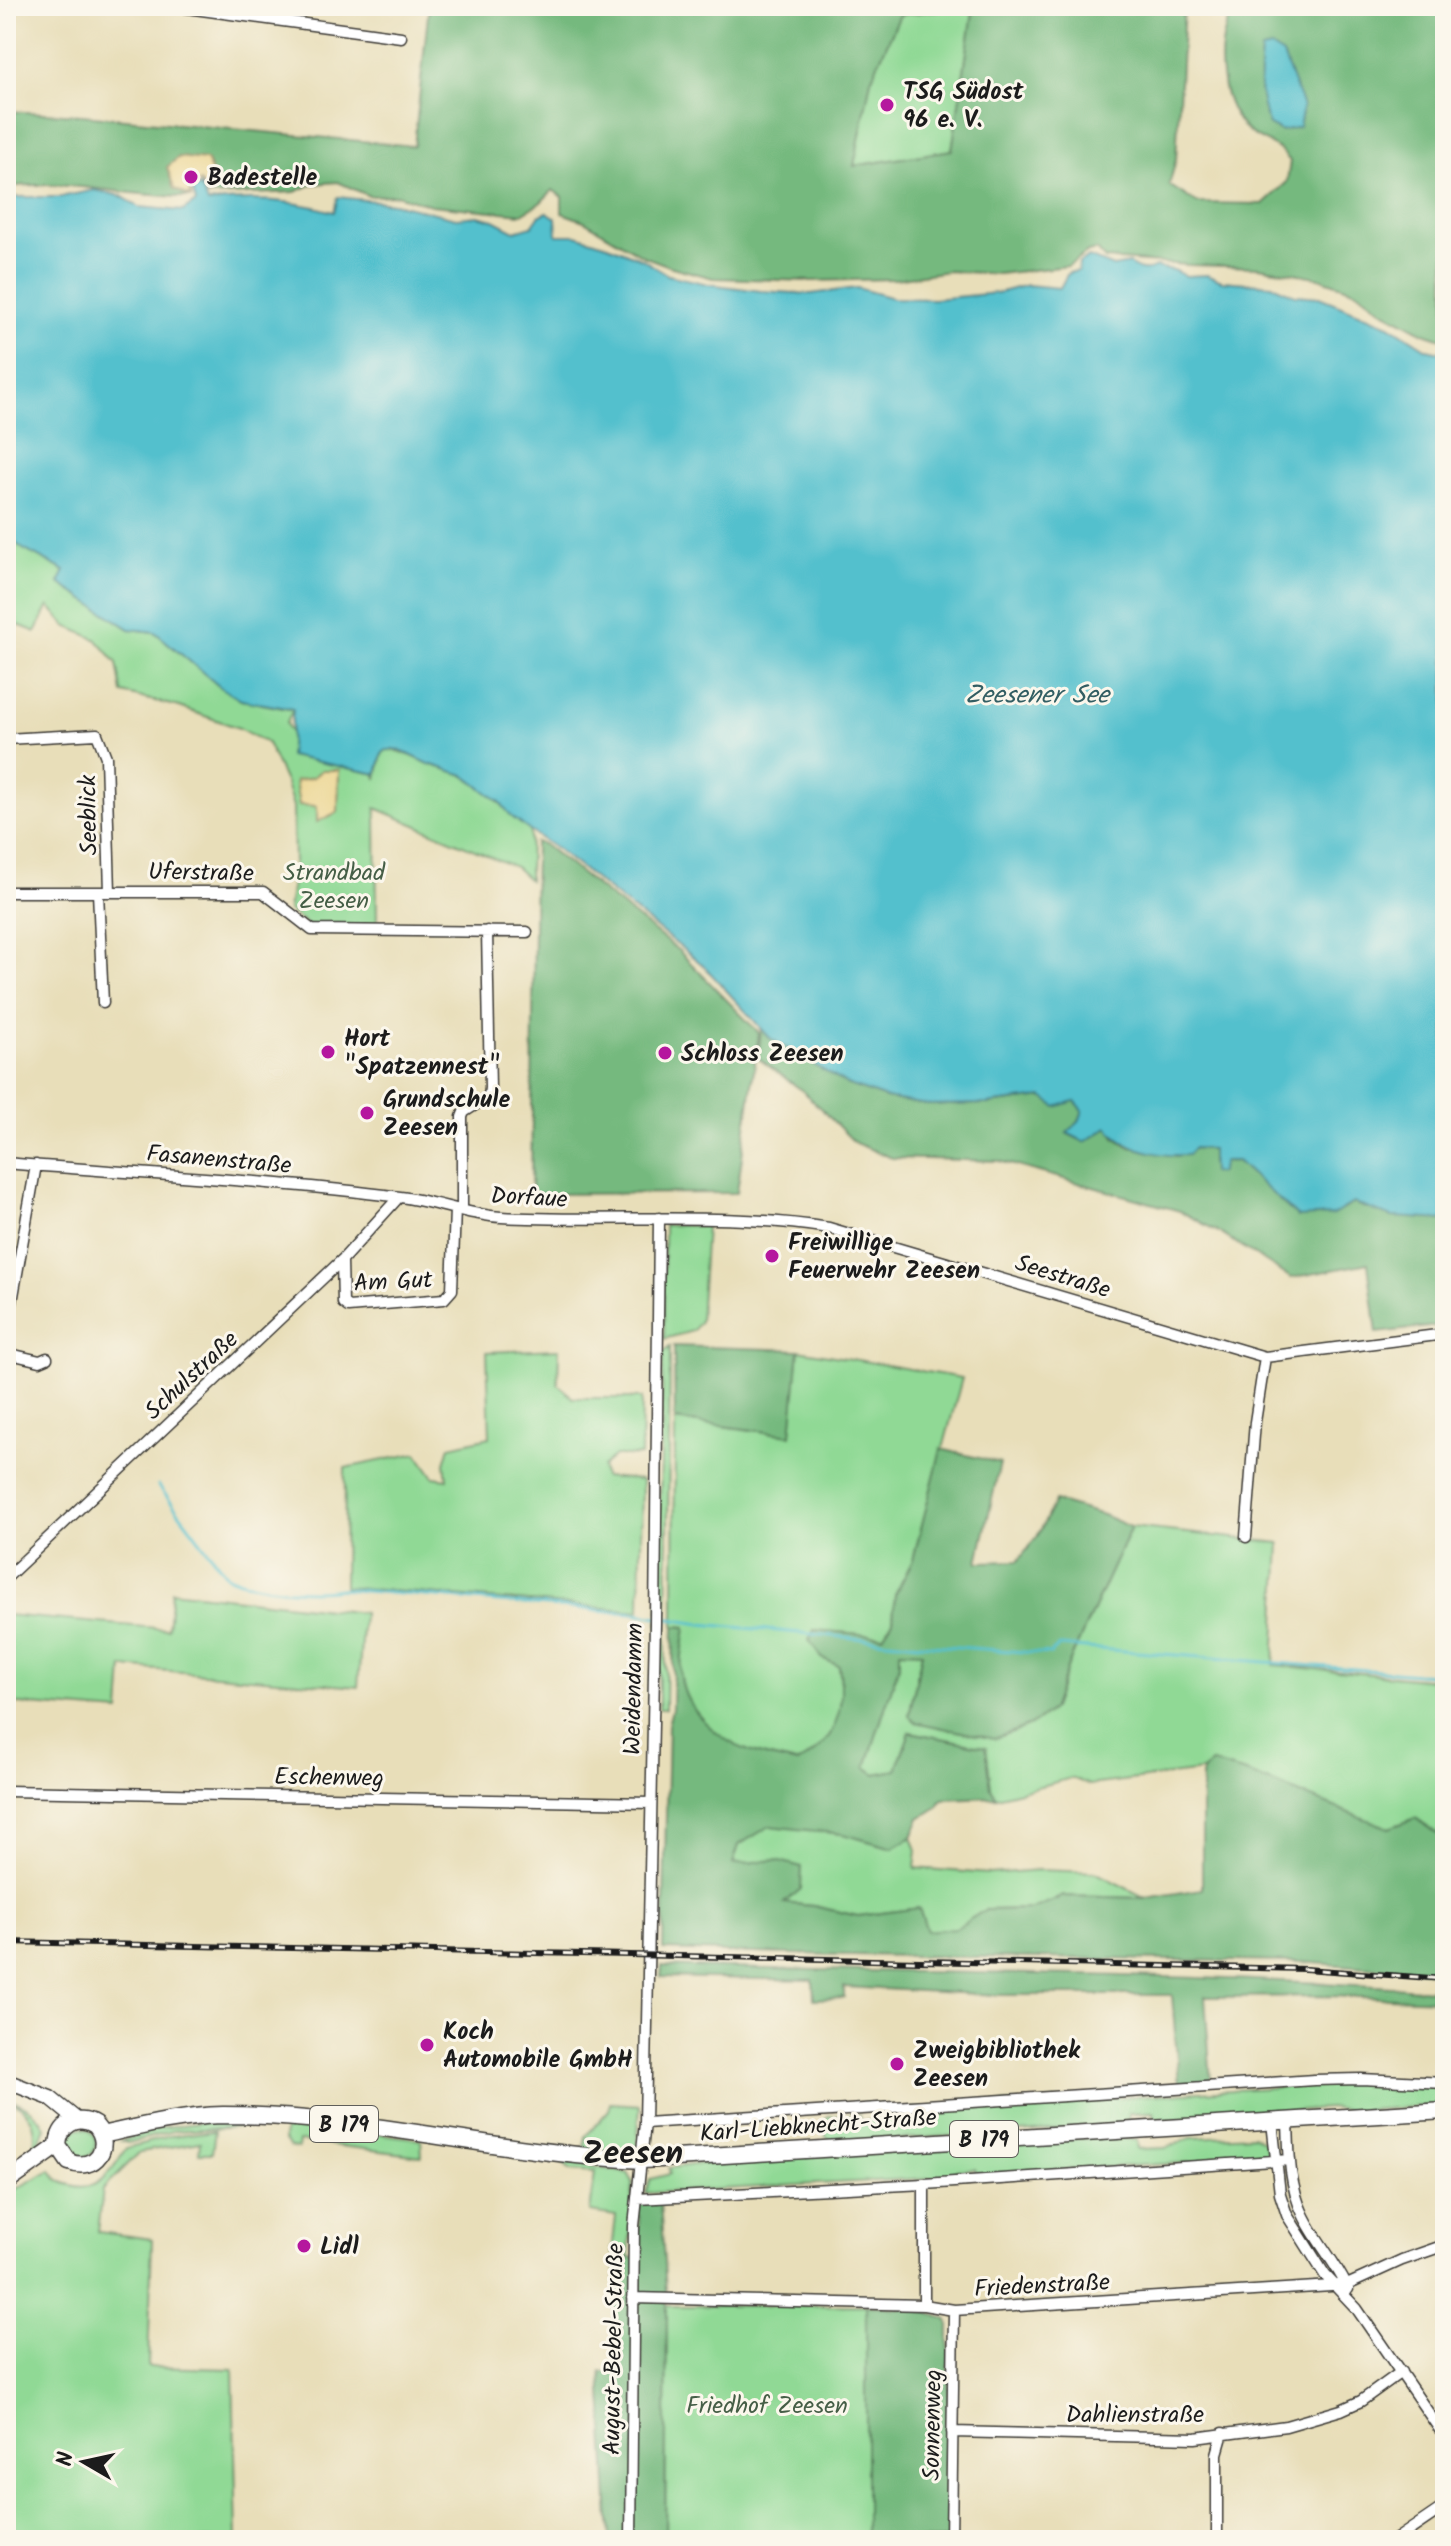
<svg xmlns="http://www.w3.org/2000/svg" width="1451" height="2546" viewBox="0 0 1451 2546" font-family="Kalam,sans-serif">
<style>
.green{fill:#90d995;stroke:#567a58;stroke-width:2}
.forest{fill:#74b97e;stroke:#486a4d;stroke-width:2}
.sand{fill:#eeda9e;stroke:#857b5d;stroke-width:2}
.water{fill:#53c0cd;stroke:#386e74;stroke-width:2}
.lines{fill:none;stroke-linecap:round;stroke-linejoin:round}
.stream{stroke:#53c0cd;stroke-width:3}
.street-casing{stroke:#3b3934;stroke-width:13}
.secondary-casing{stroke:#3b3934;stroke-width:17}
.primary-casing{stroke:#3b3934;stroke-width:19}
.street{stroke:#fff;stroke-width:10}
.secondary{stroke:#fff;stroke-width:14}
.primary{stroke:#fff;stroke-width:16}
.rail-casing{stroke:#1c1c1c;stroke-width:6}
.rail{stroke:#fbf7ec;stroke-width:3;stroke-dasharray:9;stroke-linecap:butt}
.poi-dot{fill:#b5179e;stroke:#fbf7ec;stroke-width:3}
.labels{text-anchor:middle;stroke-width:6;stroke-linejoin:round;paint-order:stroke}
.shield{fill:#fbf7ec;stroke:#5f5e5a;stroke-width:2}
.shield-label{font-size:22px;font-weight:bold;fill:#1c1c1c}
.poi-label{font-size:24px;font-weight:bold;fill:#1c1c1c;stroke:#fbf7ec;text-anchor:start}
.street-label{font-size:24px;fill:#1c1c1c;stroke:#fbf7ec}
.park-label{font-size:24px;fill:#455e46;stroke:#fbf7ec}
.water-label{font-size:26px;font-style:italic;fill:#325e63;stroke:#fbf7ec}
.district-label{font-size:32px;font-weight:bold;fill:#1c1c1c;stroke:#fbf7ec}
</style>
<rect width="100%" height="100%" fill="#fbf7ec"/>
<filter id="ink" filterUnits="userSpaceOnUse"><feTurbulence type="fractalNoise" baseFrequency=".0125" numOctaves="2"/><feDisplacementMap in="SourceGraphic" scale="16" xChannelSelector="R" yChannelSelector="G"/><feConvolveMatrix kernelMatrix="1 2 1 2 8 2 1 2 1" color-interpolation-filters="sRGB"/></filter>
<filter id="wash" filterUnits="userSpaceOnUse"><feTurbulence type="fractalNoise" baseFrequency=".006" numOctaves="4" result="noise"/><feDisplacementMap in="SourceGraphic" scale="32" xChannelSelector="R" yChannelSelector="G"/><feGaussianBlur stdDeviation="1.8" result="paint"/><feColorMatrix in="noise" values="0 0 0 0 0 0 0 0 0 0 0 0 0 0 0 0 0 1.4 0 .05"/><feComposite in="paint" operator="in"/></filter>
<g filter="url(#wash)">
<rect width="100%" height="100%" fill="#e8deb9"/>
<path class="green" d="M974 6 952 150 853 166 871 79 900 14Z
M6 535 66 572 59 583 130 629 155 632 220 687 241 700 293 710 286 723 291 733 290 756 376 774 377 779 382 754 386 750C402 750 412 756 427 763 438 768 451 769 463 775 489 787 507 813 530 831L529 880 515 867 376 808 377 929H313L288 910 294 868 293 807 286 784 267 743 239 728 179 707 122 693 117 663 96 639 66 626 49 606 36 632 6 620Z
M664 1225 706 1226 700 1321 693 1331 664 1339Z
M670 1347 667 1613 658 1612 663 1352Z
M559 1349 558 1384 573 1398H642L641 1456H615L602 1467 604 1477 642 1480 640 1611 344 1587 345 1468 417 1453 434 1477 447 1479 445 1463 450 1446 490 1437 487 1352Z
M799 1350 962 1378 913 1560 895 1595 893 1621 883 1636 814 1630 822 1658 839 1666C846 1709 837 1743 797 1763 781 1759 764 1757 749 1751 720 1742 683 1709 681 1677 680 1661 684 1643 686 1627L674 1626 675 1420 790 1435Z
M1131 1527 1280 1543 1274 1665 1445 1681V1839L1416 1818 1389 1828 1212 1763 1202 1771 1089 1785 1072 1778 996 1797 991 1788 986 1747 910 1732 897 1770 876 1774 866 1767 899 1665V1651H922L909 1716 1052 1710 1069 1663Z
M172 1591 363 1613 358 1687 123 1667 120 1712 6 1703V1615L168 1629Z
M658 1621 666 1622 665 1709H659Z
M770 1825 843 1834 893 1848 912 1837 917 1850 915 1868 990 1874 1038 1870 1095 1872 1146 1898 1064 1896 1032 1909 985 1910 956 1928 927 1931 919 1908 858 1916 814 1906 783 1903 733 1864 739 1845Z
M1361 2082 1445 2087V2105L1351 2111 1329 2108 1235 2115 1189 2121 1155 2119 1154 2112 1129 2113V2121L1101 2127 834 2143C826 2138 821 2132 823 2122L829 2116 859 2115 860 2121 907 2117V2110Z
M6 2098C21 2103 39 2112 45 2128L37 2146 40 2153 6 2174C13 2168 21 2163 27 2157 40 2143 36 2119 22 2108 17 2103 10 2101 6 2098Z
M610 2103 640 2105 637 2148 629 2153 584 2149 586 2136 609 2110Z
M215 2121 271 2122V2125L173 2131 128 2143 121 2141 158 2128Z
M288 2122 421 2139 422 2156 299 2141 298 2148 290 2147 284 2140 285 2125Z
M66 2143a15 15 0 1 1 30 0a15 15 0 1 1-30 0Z
M215 2131 212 2153H199L200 2142 140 2152 103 2189 98 2232 152 2239 148 2367 233 2369 237 2540H29L6 2538V2194L51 2170C56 2179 60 2183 71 2185 101 2194 112 2169 126 2148L170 2136Z
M1253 2135 1265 2143 1268 2158 975 2175V2169L957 2170V2175L951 2177 646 2193 650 2179 670 2174 669 2168 720 2161 1105 2137 1137 2140 1138 2149 1166 2148 1191 2138Z
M542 2154C573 2159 598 2170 628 2173L633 2182 629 2257 616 2258 612 2252 616 2216 590 2212 595 2172 571 2170 561 2162 542 2160Z
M866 2305V2540H665L667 2306Z"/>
<path class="forest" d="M429 6H969L900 15 871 79 854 166 952 150 974 6H1184L1176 160 1169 185 1197 203 1263 204 1287 182 1290 161C1286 157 1282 151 1277 148 1267 141 1253 137 1245 129 1216 98 1214 40 1236 6H1265L1264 13H1273L1278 6H1445V340L1424 333 1385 312 1357 291 1316 277 1259 267 1188 265 1105 259 1097 250 1088 252 1068 266 998 274 948 271 895 279 811 281 713 278 672 267 643 256 584 221 562 213V197L553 190 540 203 522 214 431 205 396 195 369 196 338 182 313 184 295 192 208 196 200 182 189 187 191 197C129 197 68 179 6 187V111L82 115 414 146Z
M535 842 543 844 679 951 759 1033 737 1193 531 1194Z
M761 1029 771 1038 846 1084 886 1098 927 1105 987 1104 1043 1097 1075 1100 1083 1110 1079 1122 1068 1134 1085 1142 1108 1127 1116 1138 1130 1147 1176 1156 1194 1148 1211 1149V1163L1237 1161 1298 1217 1344 1209 1353 1203 1363 1207 1445 1220V1325L1377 1333 1368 1263 1291 1278 1215 1230 1180 1211 999 1161 892 1158 855 1143 803 1091 758 1058Z
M674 1346 799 1350 791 1435 675 1420Z
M941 1449 1000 1463 978 1562 1018 1561 1037 1537 1055 1501 1103 1515 1131 1527 1069 1663 1052 1710 1033 1724 994 1739 915 1722 909 1716 922 1652 899 1651V1665L866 1767 876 1774 896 1770 910 1732 986 1747 991 1788 996 1797 942 1799 938 1807 920 1818 912 1837 893 1848 843 1834 770 1826 739 1845 733 1864 776 1860 802 1867 801 1889 784 1903 813 1906 858 1916 919 1908 927 1931 956 1928 985 1910 1032 1909 1064 1896 1146 1898 1202 1889V1771L1212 1763 1249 1774 1389 1828 1416 1818 1445 1839V1973L1300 1962 789 1954 663 1950 668 1725 672 1709 674 1626 686 1627C684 1643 680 1660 681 1676 683 1709 720 1741 749 1751 764 1757 781 1759 797 1763 837 1744 846 1709 839 1666L822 1658 809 1640 814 1630 883 1636 893 1621 895 1595 913 1560Z
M1444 1555H1445V1681L1438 1680V1670Z
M662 1966C923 1975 1185 1971 1445 1991V2000L1328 1996 1205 1997 1211 2082 1179 2084 1172 1995H997L844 1987V1998L814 1999 813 1980 661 1977Z
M660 2202 667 2306 665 2540H610L601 2372H613L616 2258 639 2257V2204Z
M866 2305 919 2310 946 2319 949 2324 948 2540H866Z"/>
<path class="sand" d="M179 157 206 160 212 172 208 196 200 182 189 187 191 197 174 189 167 167Z
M322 770H339L338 812 317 822V806L299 805 295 781 313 777Z"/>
<path class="water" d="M1272 48 1283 55 1303 107 1299 127 1281 131 1269 125C1258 100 1259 76 1261 50Z
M200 186 208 203C251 197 293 200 334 212L338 197 393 203 456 218 478 216 494 220 515 231 532 226 539 216 547 212 556 218 557 235H576L608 245 642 259 668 275 708 284 761 291 811 294 857 288 893 298 934 299 997 293 1027 285 1060 288 1068 273 1078 271 1079 263 1089 257 1113 267 1129 264C1138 270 1146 273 1156 267L1173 270 1186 276 1207 275 1222 281 1272 285 1295 295 1319 297 1389 325 1427 349 1445 353V1220L1392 1217 1353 1203 1333 1215 1298 1217 1237 1161H1224L1219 1173H1212L1211 1149 1194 1148 1188 1155C1161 1157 1125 1150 1108 1127L1085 1142 1067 1133 1079 1122 1083 1110 1075 1101 1056 1107 1043 1097 987 1104 927 1105 886 1098 846 1084 770 1038 703 965 558 850 530 831 512 817 500 802 464 775 429 764 400 750H386L382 754 377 774 289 756 293 709 241 700 220 687 155 632 130 629 59 583 65 571 23 549 6 535V197H60L95 190 121 196 139 207 183 211 196 202 193 191Z"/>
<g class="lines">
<path class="stream" d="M158 1485 227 1576C257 1589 309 1594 341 1589L633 1613 701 1624 931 1645 1050 1654 1060 1646 1445 1676"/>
</g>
</g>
<g filter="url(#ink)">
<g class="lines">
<defs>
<path id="street" d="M172 6 401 37
M6 739 97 734 106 757 110 892
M6 892H263L312 930 527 932
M98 892 103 1003
M6 1163C137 1174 269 1180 400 1197 434 1201 467 1215 501 1217 610 1223 721 1211 829 1228L1265 1357 1445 1334
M462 1210V1117L464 1112 489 1096 490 1088 487 931
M342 1260 343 1303 348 1307 444 1299 452 1290 455 1209
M6 1336 36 1165
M6 1353 40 1361 47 1358
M1246 1537 1255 1422 1265 1357
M6 1578 342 1260 399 1197
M6 1791 651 1803
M1288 2121C1289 2152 1289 2185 1303 2214 1315 2240 1336 2262 1348 2289
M1272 2122 1280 2194 1287 2215 1325 2275 1357 2309 1445 2437
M645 2123 1314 2080 1361 2079 1445 2083
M637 2199 924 2184 1290 2160
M633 2298 924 2305 954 2310 1347 2285 1402 2260 1445 2245
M924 2305V2184
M952 2432 1195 2438 1286 2426 1341 2410 1361 2401 1401 2372
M631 2540 634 2226 645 2123 655 1623 659 1218
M951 2540 954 2310
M1217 2540V2454L1223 2433
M1395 2540 1445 2506"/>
<path id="secondary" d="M6 2081 50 2098 77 2120"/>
<path id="primary" d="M102 2135C142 2126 182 2116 223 2115 364 2115 502 2154 643 2160L1445 2111
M6 2183 58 2146C59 2125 77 2114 95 2125 114 2146 95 2173 69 2162L58 2146"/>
</defs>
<use href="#street" class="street-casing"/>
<use href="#secondary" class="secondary-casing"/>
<use href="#primary" class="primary-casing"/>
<use href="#street" class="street"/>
<use href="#secondary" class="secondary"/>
<use href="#primary" class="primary"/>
<defs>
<path id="rail" d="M6 1942 1305 1969 1445 1979"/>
</defs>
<use href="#rail" class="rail-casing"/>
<use href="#rail" class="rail"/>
</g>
</g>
<g class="poi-dot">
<circle cx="887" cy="105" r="8"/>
<circle cx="191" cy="177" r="8"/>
<circle cx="328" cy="1052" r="8"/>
<circle cx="665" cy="1053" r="8"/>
<circle cx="367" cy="1113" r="8"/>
<circle cx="772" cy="1256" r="8"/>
<circle cx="427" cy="2045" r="8"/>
<circle cx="897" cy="2064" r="8"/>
<circle cx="304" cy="2246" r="8"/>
</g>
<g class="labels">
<g class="shield">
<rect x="310" y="2106" width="68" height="36" rx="6"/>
<rect x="950" y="2121" width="68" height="36" rx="6"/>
</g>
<g class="shield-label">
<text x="344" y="2132">B 179</text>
<text x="984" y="2147">B 179</text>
</g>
<g class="poi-label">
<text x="903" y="99">TSG Südost<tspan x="903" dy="28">96 e. V.</tspan></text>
<text x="207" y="185">Badestelle</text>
<text x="344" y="1046">Hort<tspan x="344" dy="28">"Spatzennest"</tspan></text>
<text x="681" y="1061">Schloss Zeesen</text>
<text x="383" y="1107">Grundschule<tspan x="383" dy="28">Zeesen</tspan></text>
<text x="788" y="1250">Freiwillige<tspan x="788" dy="28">Feuerwehr Zeesen</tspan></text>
<text x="443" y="2039">Koch<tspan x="443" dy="28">Automobile GmbH</tspan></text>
<text x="913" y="2058">Zweigbibliothek<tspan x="913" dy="28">Zeesen</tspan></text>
<text x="320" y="2254">Lidl</text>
</g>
<g class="street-label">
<text transform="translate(88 815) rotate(-91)" y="8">Seeblick</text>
<text transform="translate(201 872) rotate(1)" y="8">Uferstraße</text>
<text transform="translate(219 1159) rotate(5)" y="8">Fasanenstraße</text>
<text transform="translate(529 1197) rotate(3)" y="8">Dorfaue</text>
<text transform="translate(1063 1276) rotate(17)" y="8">Seestraße</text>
<text transform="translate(393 1281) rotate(-3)" y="8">Am Gut</text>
<text transform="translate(191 1375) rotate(-43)" y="8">Schulstraße</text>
<text transform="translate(633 1689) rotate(-89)" y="8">Weidendamm</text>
<text transform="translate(329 1777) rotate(1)" y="8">Eschenweg</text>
<text transform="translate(818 2125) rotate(-4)" y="8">Karl-Liebknecht-Straße</text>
<text transform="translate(1042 2285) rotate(-3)" y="8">Friedenstraße</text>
<text transform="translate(613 2349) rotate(-89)" y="8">August-Bebel-Straße</text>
<text x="1135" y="2422">Dahlienstraße</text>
<text transform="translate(932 2425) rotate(-89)" y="8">Sonnenweg</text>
</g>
<g class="park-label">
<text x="334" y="880">Strandbad<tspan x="334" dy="28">Zeesen</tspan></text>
<text x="767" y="2413">Friedhof Zeesen</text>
</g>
<g class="water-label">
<text x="1037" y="703">Zeesener See</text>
</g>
<g class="district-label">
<text x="633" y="2163">Zeesen</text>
</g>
</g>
<rect width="1451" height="2546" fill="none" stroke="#fbf7ec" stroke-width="32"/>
<g transform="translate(84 2462) rotate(279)" stroke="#fbf7ec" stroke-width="6" paint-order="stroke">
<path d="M0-6L14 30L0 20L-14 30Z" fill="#1c1c1c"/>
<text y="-12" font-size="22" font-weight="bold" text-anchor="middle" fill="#1c1c1c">N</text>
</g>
</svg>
